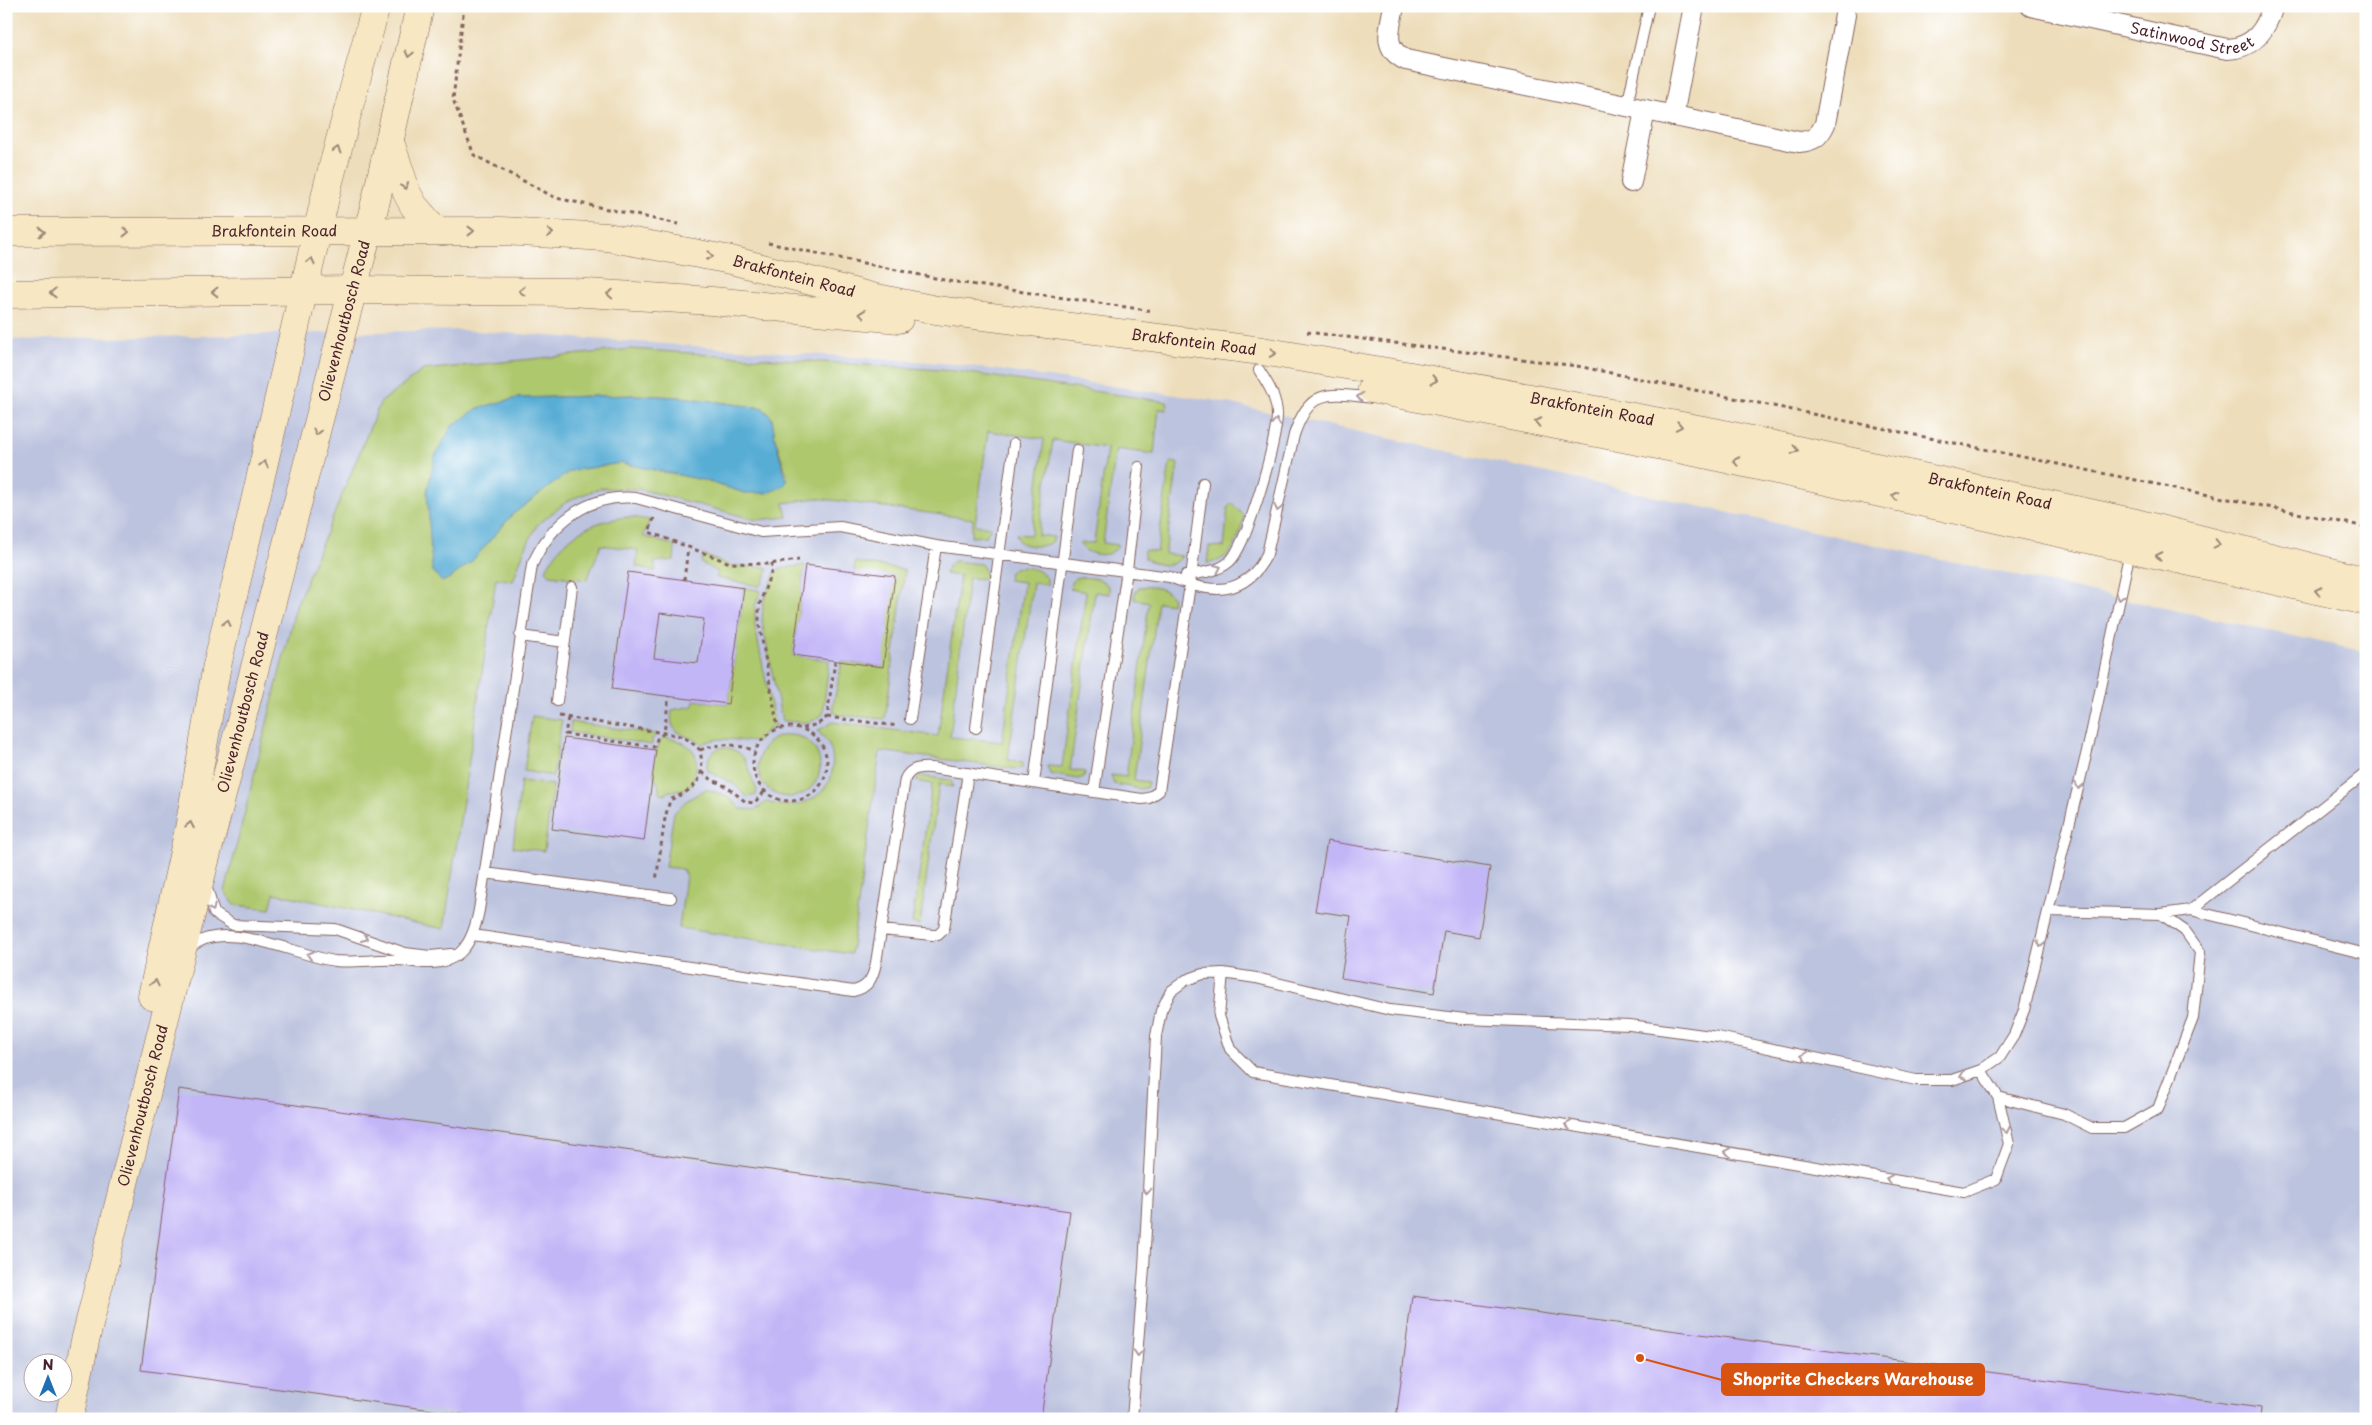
<svg xmlns="http://www.w3.org/2000/svg" width="2372" height="1425" viewBox="0 0 2372 1425" font-family="'Playpen Sans',sans-serif">
<style>
.industrial{fill:#bcc3de;fill-rule:evenodd}
.green{fill:#aec86d;stroke:#7c744c;fill-rule:evenodd}
.water{fill:#59add5;stroke:#526680}
.building{fill:#c2b6f7;fill-rule:evenodd}
.lines{fill:none;stroke-linecap:round;stroke-linejoin:round}
.lane-casing{stroke:#83625d;stroke-width:12}
.street-casing{stroke:#83625d;stroke-width:22}
.secondary-casing{stroke:#83625d;stroke-width:29}
.path{stroke:#83625d;stroke-width:3;stroke-dasharray:4 4;stroke-linecap:butt}
.lane{stroke:#fff;stroke-width:10}
.street{stroke:#fff;stroke-width:20}
.secondary{stroke:#f7e8c3;stroke-width:28}
.oneway{stroke:#a08477}
.oneway2{stroke:#ae9aa0}
.labels{text-anchor:middle;stroke-width:5;stroke-linejoin:round;paint-order:stroke}
.street-label{font-size:15px;fill:#4a1f2b;stroke:#fff}
.leader{fill:none;stroke:#d8530f;stroke-width:2}
.callout-dot{fill:#d8530f;stroke:#fff;stroke-width:2}
.callout{fill:#d8530f;stroke:#d8530f;stroke-width:2}
.callout-label{font-size:16px;text-anchor:middle;font-weight:bold;fill:#fff}
</style>
<rect width="100%" height="100%" fill="#fff"/>
<filter id="ink" filterUnits="userSpaceOnUse"><feTurbulence type="fractalNoise" baseFrequency=".02" numOctaves="2"/><feDisplacementMap in="SourceGraphic" scale="10" xChannelSelector="R" yChannelSelector="G"/><feConvolveMatrix kernelMatrix="1 2 1 2 8 2 1 2 1" color-interpolation-filters="sRGB"/></filter>
<filter id="wash" filterUnits="userSpaceOnUse"><feTurbulence type="fractalNoise" baseFrequency=".0096" numOctaves="4" result="noise"/><feDisplacementMap in="SourceGraphic" scale="20" xChannelSelector="R" yChannelSelector="G"/><feGaussianBlur stdDeviation="1.12" result="paint"/><feColorMatrix in="noise" values="0 0 0 0 0 0 0 0 0 0 0 0 0 0 0 0 0 1.4 0 .05"/><feComposite in="paint" operator="in"/></filter>
<g filter="url(#wash)">
<rect width="100%" height="100%" fill="#edddba"/>
<path class="industrial" d="M461 330 955 364 1218 401 2366 652V1419H6V340ZM32 1362H62V1392H32Z"/>
<path class="green" d="M631 349 955 371 1168 402 1166 410 1159 409 1154 454 1116 449 1103 543 1118 545C1111 560 1086 556 1079 543H1094L1107 448 1053 440 1038 535 1054 537 1052 542C1043 548 1028 547 1019 542L1016 534 1031 535 1044 439 988 431 975 525 991 527 986 536 971 537 973 519 816 498 784 503 787 517 757 520 639 489 601 488 569 500 537 525 523 553 513 581 496 578 444 929 274 893 270 909 235 905 225 892 296 606 380 403 423 370ZM635 395 681 397 763 408 772 418 775 438 787 475 745 493 703 480 621 463 570 471 513 514 472 561 478 408 517 398Z
M1170 462 1178 463 1165 554 1182 556C1172 570 1158 565 1144 558V550L1157 552Z
M1232 503 1244 516C1239 539 1233 561 1207 563L1209 546 1224 547 1228 507Z
M630 517 650 520 643 536 675 546 674 560 654 562 656 571 636 566 638 550 601 545 587 580 550 575 546 570C563 535 592 520 630 517Z
M703 555 731 566 766 567 768 570 762 584 759 586 716 578 718 572 701 563Z
M954 561 981 564 985 570 986 579 969 578 950 737 1002 742 1024 582 1008 580 1009 574 1014 568C1027 566 1040 568 1047 579V585L1033 583 1008 760 1023 763 1022 768 1016 769 880 751 851 954 679 928 686 876 682 869 665 867 674 813 686 801 706 789 727 796 741 809 755 810 767 802C804 815 844 789 830 747 828 741 822 736 818 731L832 722 938 736 960 576 945 574 949 565Z
M855 562 905 570 885 719 838 715 834 712 833 706 842 662 883 667 854 571Z
M805 565 793 655 829 660 823 714C810 727 798 721 782 721L762 622 763 603 775 573 779 569Z
M1082 577C1094 578 1102 578 1109 588V594L1095 592 1070 770 1085 772 1084 777 1078 779 1050 774 1047 766 1062 767 1086 592 1070 589 1071 583 1075 578Z
M1139 587C1152 586 1165 587 1173 598L1172 604 1158 602 1134 780 1148 782 1147 787 1141 789 1114 784 1111 775 1126 777 1149 602 1134 599 1135 593Z
M744 588 759 590 760 594 755 606V627L775 726 766 731 757 742C737 741 720 735 702 744 683 732 668 736 672 710L694 706V700L728 704Z
M532 716 562 720 553 776 524 771Z
M571 722 655 734 656 736 652 739V745L570 732Z
M758 766a31 31 0 1 1 62 0a31 31 0 1 1-62 0Z
M663 737C697 743 704 757 689 788L667 792 666 795 659 793C660 781 655 781 653 771 651 760 658 746 663 737Z
M722 747C750 750 746 769 757 790L756 795 747 797 734 784 707 770C707 757 710 752 722 747Z
M920 776 951 780 953 787 939 784 920 925 912 923 932 784 916 781Z
M521 781 553 785 544 851 513 847Z"/>
<path class="water" d="M635 395 681 397 763 408 772 418 775 438 787 482 782 487 767 493H745L703 480 621 463 570 471 513 514 472 561 452 577 442 582 432 570 427 491 435 456 452 426 478 408 517 398Z"/>
<g id="blocks">
<path class="building" d="M805 565 895 576 883 667 793 655Z
M628 572 744 588 728 704 612 689ZM660 613 704 619 698 663 654 658Z
M564 738 656 750 644 841 552 829Z
M1327 841 1490 867 1479 937 1444 931 1434 993 1341 978 1351 916 1315 911Z
M179 1089 1070 1211 1041 1419H497L141 1370Z
M1412 1296 2261 1408 2260 1419H1396Z"/>
</g>
</g>
<g filter="url(#ink)">
<use href="#blocks" fill-opacity="0" stroke="#83625d" stroke-width="1"/>
<g class="lines">
<defs>
<path id="lane" d="M1627 106 1649 6
M1186 575C1201 573 1217 572 1229 562 1247 546 1277 441 1277 415 1277 398 1268 384 1259 370
M520 636 565 642
M557 701 572 587
M910 719 936 546
M976 728 1014 444
M1034 783 1077 450
M1094 792 1127 570 1139 467
M485 873 671 898
M207 888 214 913 233 925 335 929 405 953 430 956 451 954
M2191 910 2366 954
M2049 911 2161 914 2191 910 2366 773
M881 930 933 935H938L944 929 968 773
M473 935 853 991C869 988 873 977 876 963L905 779C910 768 920 767 931 768L1142 799 1149 798 1159 791 1190 585 1203 483
M189 949C222 916 296 956 335 961 355 963 376 959 396 960 406 960 416 963 427 963 462 964 473 941 479 910L532 565C551 522 588 494 636 498L761 532 840 527 936 546 1170 577C1210 594 1245 598 1267 554L1294 435C1310 387 1329 393 1373 398
M1223 973 1219 1016 1230 1049 1253 1072 1964 1192 1996 1179 2009 1144 1998 1097 1981 1070
M1998 1097 2064 1114 2092 1128H2124L2158 1109 2193 1018 2200 952 2185 931 2161 914
M1132 1419 1144 1268 1156 1036 1161 1011 1171 991 1186 980 1203 974 1223 973 1256 978 1390 1010 1465 1019 1630 1025 1718 1037 1916 1080H1952L1981 1070 2000 1057 2014 1035 2024 1010 2090 739 2130 551"/>
<g id="street">
<path d="M1394 6C1390 29 1381 48 1406 60L1799 142C1813 141 1819 137 1825 124L1845 15"/>
<path id="s1" d="M2031 6 2227 49C2254 48 2266 30 2273 6"/>
<path d="M1673 116 1694 6"/>
<path d="M1631 182 1645 110"/>
</g>
<g id="secondary">
<path d="M390 142 407 193 414 206 435 230"/>
<path id="s2" d="M6 232 501 231 607 237 731 260 872 297 936 310 1262 351 1411 376 1714 432 2136 523 2366 581"/>
<path d="M6 294 353 290 571 292 712 301 899 319"/>
<path d="M1372 389 1709 455 2366 601"/>
<path d="M152 996 189 829 216 670 328 185 376 6"/>
<path id="s3" d="M69 1419 85 1341 179 961 376 200 420 6"/>
</g>
</defs>
<use href="#lane" class="lane-casing"/>
<use href="#street" class="street-casing"/>
<use href="#secondary" class="secondary-casing"/>
<path class="path" d="M464 6 453 99 474 155 556 198 678 224
M768 243 949 281 1153 311
M1307 332 1577 366 2366 527
M654 518 649 532 730 563 768 564 799 560
M772 563V569L759 606V623L778 729
M684 580 688 548
M559 716 677 735 689 740 700 750C706 781 696 788 670 800L665 818 656 881
M827 717 898 726
M568 718 565 734 654 747 657 739 664 733 669 696
M753 764a37 37 0 1 1 74 0a37 37 0 1 1-74 0Z
M803 728 818 724 827 717 835 661
M700 750C720 743 735 743 755 751
M702 772 711 779 727 787 746 802 754 803 765 791"/>
<use href="#lane" class="lane"/>
<use href="#street" class="street"/>
<use href="#secondary" class="secondary"/>
</g>
<defs><path id="oneway-chevron" d="M-2-3.5L2.5 0L-2 3.5" fill="none" stroke-width="1.6" stroke-linecap="round" stroke-linejoin="round" transform="scale(1.25)"/></defs>
<g class="oneway">
<use href="#oneway-chevron" transform="translate(409 54) rotate(103)"/>
<use href="#oneway-chevron" transform="translate(337 150) rotate(-75)"/>
<use href="#oneway-chevron" transform="translate(405 186) rotate(68)"/>
<use href="#oneway-chevron" transform="translate(471 231)"/>
<use href="#oneway-chevron" transform="translate(42 232)"/>
<use href="#oneway-chevron" transform="translate(126 232)"/>
<use href="#oneway-chevron" transform="translate(550 233) rotate(3)"/>
<use href="#oneway-chevron" transform="translate(710 256) rotate(12)"/>
<use href="#oneway-chevron" transform="translate(311 261) rotate(-77)"/>
<use href="#oneway-chevron" transform="translate(522 291) rotate(-180)"/>
<use href="#oneway-chevron" transform="translate(215 292) rotate(179)"/>
<use href="#oneway-chevron" transform="translate(53 293) rotate(179)"/>
<use href="#oneway-chevron" transform="translate(610 294) rotate(-176)"/>
<use href="#oneway-chevron" transform="translate(862 314) rotate(-173)"/>
<use href="#oneway-chevron" transform="translate(1273 353) rotate(9)"/>
<use href="#oneway-chevron" transform="translate(1434 380) rotate(11)"/>
<use href="#oneway-chevron" transform="translate(1538 422) rotate(-168)"/>
<use href="#oneway-chevron" transform="translate(1679 426) rotate(11)"/>
<use href="#oneway-chevron" transform="translate(317 432) rotate(104)"/>
<use href="#oneway-chevron" transform="translate(1795 450) rotate(12)"/>
<use href="#oneway-chevron" transform="translate(1736 461) rotate(-168)"/>
<use href="#oneway-chevron" transform="translate(264 464) rotate(-77)"/>
<use href="#oneway-chevron" transform="translate(1895 496) rotate(-168)"/>
<use href="#oneway-chevron" transform="translate(2217 544) rotate(14)"/>
<use href="#oneway-chevron" transform="translate(2159 556) rotate(-168)"/>
<use href="#oneway-chevron" transform="translate(2318 591) rotate(-168)"/>
<use href="#oneway-chevron" transform="translate(227 623) rotate(-77)"/>
<use href="#oneway-chevron" transform="translate(190 825) rotate(-79)"/>
<use href="#oneway-chevron" transform="translate(155 983) rotate(-77)"/>
</g>
<g class="oneway2">
<use href="#oneway-chevron" transform="translate(1360 397) rotate(-174)"/>
<use href="#oneway-chevron" transform="translate(1276 422) rotate(-84)"/>
<use href="#oneway-chevron" transform="translate(1278 508) rotate(102)"/>
<use href="#oneway-chevron" transform="translate(1218 568) rotate(-25)"/>
<use href="#oneway-chevron" transform="translate(2120 597) rotate(102)"/>
<use href="#oneway-chevron" transform="translate(2079 786) rotate(103)"/>
<use href="#oneway-chevron" transform="translate(212 908) rotate(66)"/>
<use href="#oneway-chevron" transform="translate(365 938) rotate(24)"/>
<use href="#oneway-chevron" transform="translate(2041 944) rotate(104)"/>
<use href="#oneway-chevron" transform="translate(310 955) rotate(-163)"/>
<use href="#oneway-chevron" transform="translate(1804 1056) rotate(-168)"/>
<use href="#oneway-chevron" transform="translate(1963 1076) rotate(160)"/>
<use href="#oneway-chevron" transform="translate(1568 1125) rotate(-170)"/>
<use href="#oneway-chevron" transform="translate(2006 1130) rotate(77)"/>
<use href="#oneway-chevron" transform="translate(1728 1152) rotate(-170)"/>
<use href="#oneway-chevron" transform="translate(1889 1179) rotate(-170)"/>
<use href="#oneway-chevron" transform="translate(1147 1191) rotate(92)"/>
<use href="#oneway-chevron" transform="translate(1138 1353) rotate(94)"/>
</g>
</g>
<g class="labels">
<g class="street-label">
<text dy="5" stroke="none"><textPath href="#s1" startOffset="165">Satinwood Street</textPath></text>
<text dy="5" stroke="none"><textPath href="#s2" startOffset="268">Brakfontein Road</textPath></text>
<text dy="5" stroke="none"><textPath href="#s2" startOffset="792">Brakfontein Road</textPath></text>
<text dy="5" stroke="none"><textPath href="#s3" startOffset="1132">Olievenhoutbosch Road</textPath></text>
<text dy="5" stroke="none"><textPath href="#s2" startOffset="1198">Brakfontein Road</textPath></text>
<text dy="5" stroke="none"><textPath href="#s2" startOffset="1602">Brakfontein Road</textPath></text>
<text dy="5" stroke="none"><textPath href="#s2" startOffset="2008">Brakfontein Road</textPath></text>
<text dy="5" stroke="none"><textPath href="#s3" startOffset="728">Olievenhoutbosch Road</textPath></text>
<text dy="5" stroke="none"><textPath href="#s3" startOffset="322">Olievenhoutbosch Road</textPath></text>
</g>
</g>
<path class="leader" d="M1640 1358L1722 1380"/>
<circle class="callout-dot" cx="1640" cy="1358" r="5"/>
<rect class="callout" x="1722" y="1364" width="262" height="31" rx="5"/>
<g class="callout-label">
<text x="1853" y="1385">Shoprite Checkers Warehouse</text>
</g>
<rect width="2372" height="1425" fill="none" stroke="#fff" stroke-width="25"/>
<g transform="translate(48 1378)"><circle r="24" fill="#ffffff" stroke="#b7a5aa"/>
<path d="M0-4L9 19L0 12L-9 19Z" fill="#1f6fb2"/>
<text y="-8" font-size="14" font-weight="bold" text-anchor="middle" fill="#4a1f2b">N</text>
</g>
</svg>
